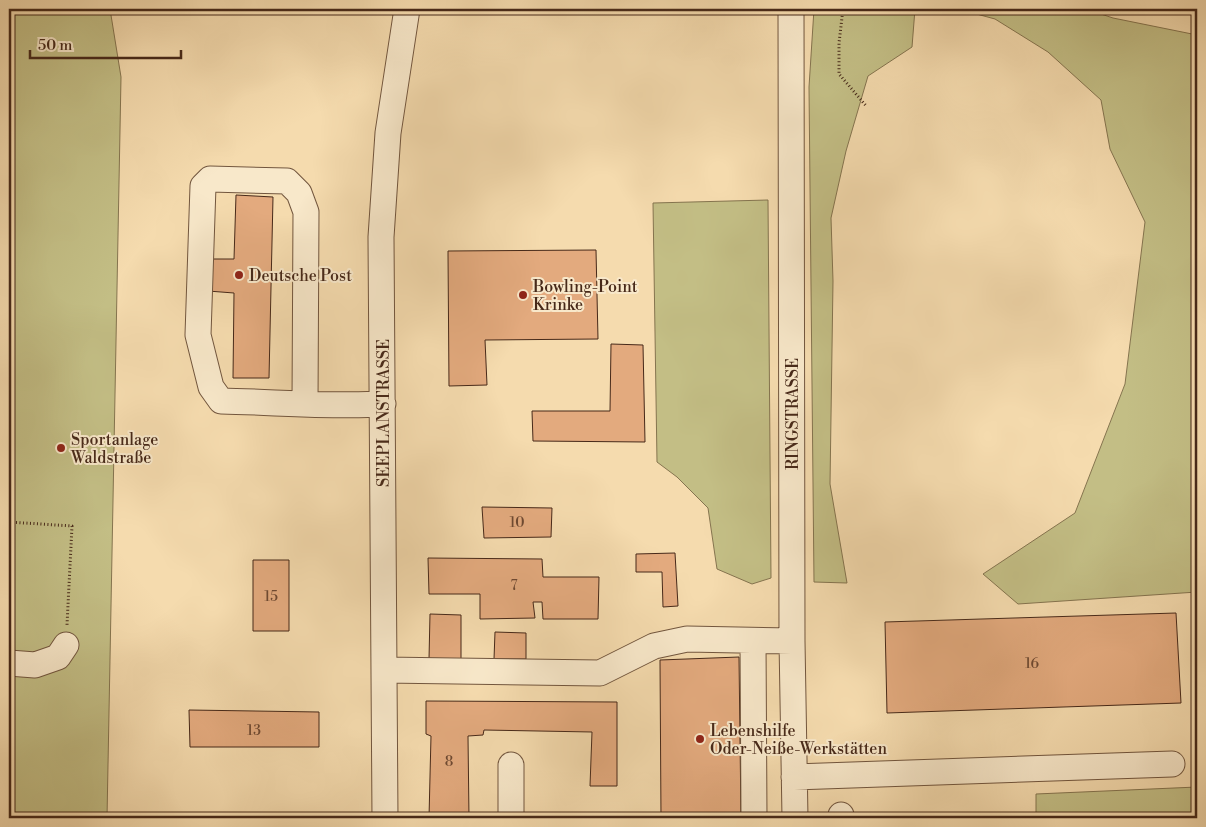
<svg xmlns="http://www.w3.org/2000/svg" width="1206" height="827" viewBox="0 0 1206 827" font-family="'Libre Bodoni',serif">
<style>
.green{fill:#c3be85;stroke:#85744f}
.building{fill:#e3aa7e;stroke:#472919}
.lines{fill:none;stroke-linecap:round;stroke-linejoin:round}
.minor-casing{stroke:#72563e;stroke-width:27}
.path{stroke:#472919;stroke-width:3;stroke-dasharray:1 2.5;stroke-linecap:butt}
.minor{stroke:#f8e8ca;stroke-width:25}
.poi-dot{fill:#8f2418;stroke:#f8e8ca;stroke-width:2}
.labels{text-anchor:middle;stroke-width:4;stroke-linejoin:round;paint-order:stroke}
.number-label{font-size:14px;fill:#6e4932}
.poi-label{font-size:16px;fill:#472919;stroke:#f8e8ca;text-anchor:start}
.street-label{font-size:16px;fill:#472919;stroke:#f8e8ca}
</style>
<rect width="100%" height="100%" fill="#f5dbae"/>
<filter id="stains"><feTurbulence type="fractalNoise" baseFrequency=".004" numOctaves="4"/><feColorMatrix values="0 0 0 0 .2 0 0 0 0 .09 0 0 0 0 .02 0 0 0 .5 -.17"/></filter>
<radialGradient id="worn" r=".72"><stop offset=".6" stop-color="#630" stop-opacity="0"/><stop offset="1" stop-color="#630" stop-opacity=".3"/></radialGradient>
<path class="green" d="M9 9H110L121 77 107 818H9Z
M814 9H915L912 47 868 76 846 151 831 218 833 281 830 484 847 583 814 582 809 87Z
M958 9H1086L1113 18 1197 35V592L1018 604 983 574 1075 513 1125 384 1145 222 1110 149 1101 100 1048 52 995 19Z
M768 200 771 578 752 584 717 569 708 508 677 477 657 462 653 203Z
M1197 787V818H1036V794Z"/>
<path class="building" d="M236 195 273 197 269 378H233L234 293 208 291 207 259H234Z
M596 250 598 339 485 340 487 385 449 386 448 251Z
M611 344 643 345 645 442 533 441 532 411H610Z
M482 507 552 508 551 537 484 538Z
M675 553 678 606 663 607 662 572H636V554Z
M428 558 542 559 543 577H599L598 619H543L542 602H533L535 618 480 619V594H429Z
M253 560H289V631H253Z
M1176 613 1181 703 887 713 885 622Z
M430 614 461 615V660L429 659Z
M495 632 526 633V659H494Z
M739 657 741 818H661L660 660Z
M426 701 617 702V786H590L592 732 484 730 483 735 468 736 469 818H429L431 736 426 734Z
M189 710 319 712V747H190Z"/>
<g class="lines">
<defs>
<path id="minor" d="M791 9 792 641 795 818
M305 403 306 212 299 193 287 181 210 179 203 186 198 335 211 387 221 401C275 402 329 407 383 404
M753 641 754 818
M9 663 35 665 58 657 66 645
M384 670 600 673 654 646 687 639 792 641
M794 777 1172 764
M841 815V818
M385 818 381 237 388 133 407 9
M511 818V765"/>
</defs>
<use href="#minor" class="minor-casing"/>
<path class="path" d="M843 9 839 43V74L867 107
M9 522 72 526 67 625"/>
<use href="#minor" class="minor"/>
</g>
<g class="poi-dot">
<circle cx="239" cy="275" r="5"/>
<circle cx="523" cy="295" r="5"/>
<circle cx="61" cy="448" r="5"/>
<circle cx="700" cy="739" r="5"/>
</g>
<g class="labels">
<g class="number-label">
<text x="517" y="527">10</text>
<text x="514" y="590">7</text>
<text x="271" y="601">15</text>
<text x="1032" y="668">16</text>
<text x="254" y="735">13</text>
<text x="449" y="766">8</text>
</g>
<g class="poi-label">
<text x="249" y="281">Deutsche Post</text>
<text x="533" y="292">Bowling-Point<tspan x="533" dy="18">Krinke</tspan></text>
<text x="71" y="445">Sportanlage<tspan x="71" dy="18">Waldstraße</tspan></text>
<text x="710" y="736">Lebenshilfe<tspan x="710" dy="18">Oder-Neiße-Werkstätten</tspan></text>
</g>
<g class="street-label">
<text transform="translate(383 413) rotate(-90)" y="6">SEEPLANSTRASSE</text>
<text transform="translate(792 414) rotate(-90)" y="6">RINGSTRASSE</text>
</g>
</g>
<rect width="1206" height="827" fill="none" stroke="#f5dbae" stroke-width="30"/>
<rect x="10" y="10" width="1186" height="807" fill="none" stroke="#472919" stroke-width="2.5"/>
<rect x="15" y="15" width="1176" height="797" fill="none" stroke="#472919"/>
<path d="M30 50v8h151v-8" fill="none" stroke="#472919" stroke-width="2.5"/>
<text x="38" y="50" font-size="15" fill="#472919" stroke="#f8e8ca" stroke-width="4" paint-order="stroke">50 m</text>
<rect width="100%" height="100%" filter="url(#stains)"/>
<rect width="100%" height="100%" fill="url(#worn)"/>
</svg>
